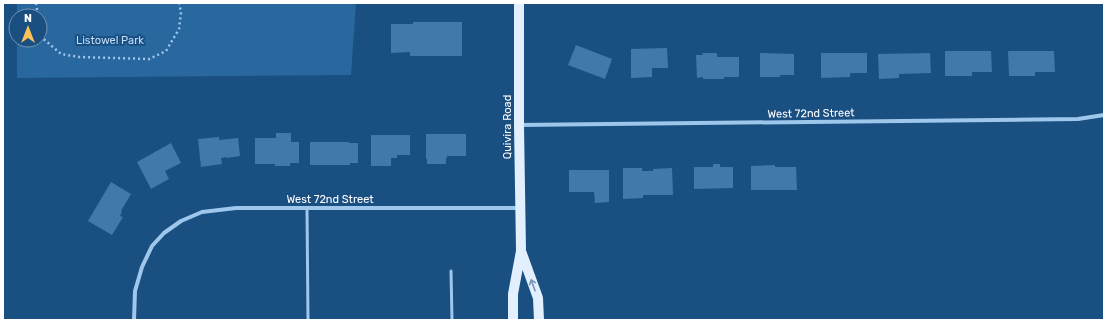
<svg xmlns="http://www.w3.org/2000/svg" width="1107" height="323" viewBox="0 0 1107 323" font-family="Rubik,sans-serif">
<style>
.green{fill:#29679f}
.building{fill:#4279ab}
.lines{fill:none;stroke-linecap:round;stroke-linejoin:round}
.path{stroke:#9ec7eb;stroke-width:2.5;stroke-dasharray:2 3;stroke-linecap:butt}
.service{stroke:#9ec7eb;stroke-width:3}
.minor{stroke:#9ec7eb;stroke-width:4}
.primary{stroke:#e2efff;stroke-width:10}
.oneway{stroke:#7497ba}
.labels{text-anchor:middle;stroke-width:4;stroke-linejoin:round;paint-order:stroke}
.park-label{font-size:11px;fill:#c3dff8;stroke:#1a4f82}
.street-label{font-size:11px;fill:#fff;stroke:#1a4f82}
</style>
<rect width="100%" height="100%" fill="#1a4f82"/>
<path class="green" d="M17 3H356L351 75 17 78V40H40V16H17Z"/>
<path class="building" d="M413 22H462V56H410V52L391 53V24H413Z
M576 45 612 59 605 79 568 65Z
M667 48 668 68H652V77L631 78V49Z
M945 51H991L992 72H972V76H945Z
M1008 51H1054L1055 72H1035V76H1009Z
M702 53H717V57H739V77H724V79H703V77L697 78 696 55H703Z
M760 53 794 54V75H780V77H760Z
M821 53H867V73H850V77L821 78Z
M930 53 931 73 899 74V78L879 79 878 54Z
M276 133H291V142H299V163H290V166H275V164H255V138H276Z
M426 134H466V156H447V158H446V164H427V159H426Z
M371 135H410V155H397V158H391V166H371Z
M219 137V140L238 138 240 156 227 158V157L221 158 222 164 201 167 198 139Z
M310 142H349V143H358V163H350V165H310Z
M171 143 181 163 165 171 169 179 151 189 137 162Z
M713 164H720V167H733V188L694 189V167H713Z
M775 165V167H796L797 190H751V166Z
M623 168H642V171H653V169L672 168 673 195H643V198L623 199Z
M569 170H609V202L595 203 594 192H569Z
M111 182 131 194 121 211 122 212 120 216 123 217 112 235 88 221Z"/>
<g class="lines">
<path class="path" d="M36 3 38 16
M40 36 61 54 79 57 149 59 166 51 179 29 181 12 179 3"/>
<path class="service" d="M307 208 308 320
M451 271 452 320"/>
<path class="minor" d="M519 125 1078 119 1104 115
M134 320 135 291 142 267 152 246 164 233 181 221 202 212 236 208H519"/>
<path class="primary" d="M521 251 538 298 539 320
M513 320V294L521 251 519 125V3"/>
</g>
<defs><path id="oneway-shaft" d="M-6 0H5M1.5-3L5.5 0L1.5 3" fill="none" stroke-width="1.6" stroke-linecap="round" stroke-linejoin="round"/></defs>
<use class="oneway" href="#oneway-shaft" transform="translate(533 285) rotate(-110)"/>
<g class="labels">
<g class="park-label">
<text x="110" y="44">Listowel Park</text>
</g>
<g class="street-label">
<text transform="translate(811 113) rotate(-1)" y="4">West 72nd Street</text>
<text transform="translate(507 127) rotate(-90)" y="4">Quivira Road</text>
<text x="330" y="203">West 72nd Street</text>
</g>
</g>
<rect width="1107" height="323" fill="none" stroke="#ffffff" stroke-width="8"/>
<g transform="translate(28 28)"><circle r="19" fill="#1a4f82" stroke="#7695b4"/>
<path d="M0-3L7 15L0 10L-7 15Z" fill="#fec159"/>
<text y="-6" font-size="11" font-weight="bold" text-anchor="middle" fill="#ffffff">N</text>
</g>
</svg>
